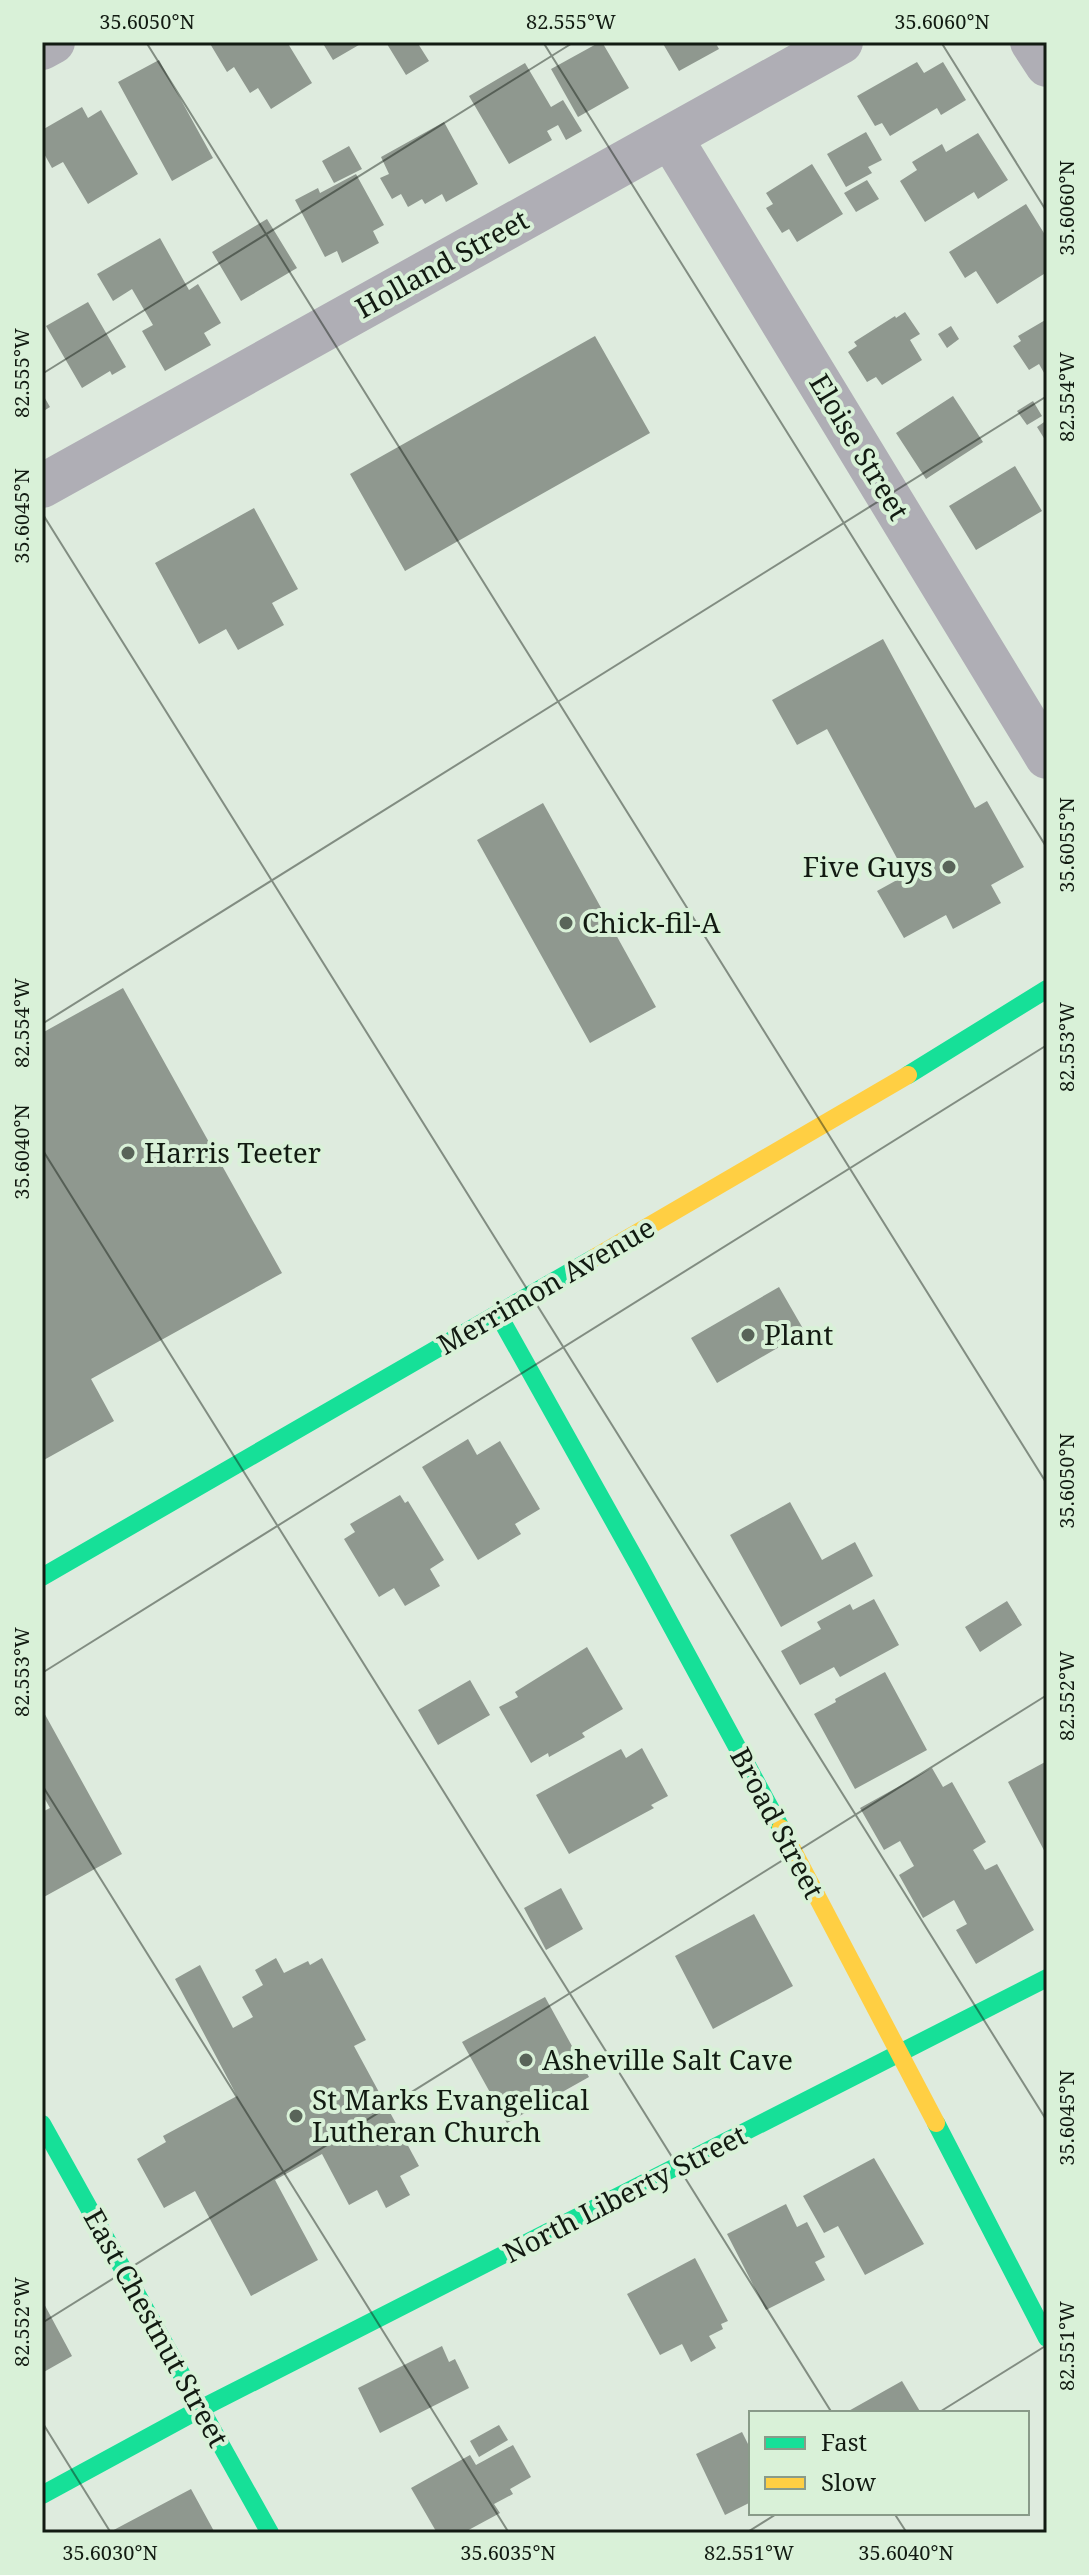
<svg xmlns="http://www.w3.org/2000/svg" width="1089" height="2575" viewBox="0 0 1089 2575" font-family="'Noto Serif',serif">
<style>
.building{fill:#8f988f}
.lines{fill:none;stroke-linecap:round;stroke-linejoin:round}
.street{stroke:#afaeb5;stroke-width:44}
.fast{stroke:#16e098;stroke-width:18}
.slow{stroke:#ffcf43;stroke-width:18}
.ticks{fill:none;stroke:#121b12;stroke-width:2;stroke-opacity:0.45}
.poi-dot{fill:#596459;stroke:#d9f1d8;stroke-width:3}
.labels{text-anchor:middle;stroke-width:8;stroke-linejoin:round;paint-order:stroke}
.street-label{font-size:28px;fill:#121b12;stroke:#d9f1d8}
.poi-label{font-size:28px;fill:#121b12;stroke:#d9f1d8;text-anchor:start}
.neatline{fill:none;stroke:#121b12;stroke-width:3}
.ticks-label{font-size:20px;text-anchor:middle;fill:#121b12}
</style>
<rect width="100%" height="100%" fill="#deebde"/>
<path class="building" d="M209 42H287L312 83 271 109 258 88 250 93 234 67 227 72Z
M322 42H364L333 60Z
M391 42H417L429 61 406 75 387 44Z
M600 42H602L629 88 578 117 551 69Z
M662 42H715L719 49 679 71Z
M159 60 213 158 172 181 118 82Z
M917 62 924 73 943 62 966 100 941 115 937 108 890 136 882 123 875 126 857 96Z
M525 63 551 107 563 100 582 131 566 140 558 125 547 131 552 140 509 164 469 96Z
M82 107 88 118 101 110 138 174 88 204 63 162 52 168 42 150V130Z
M444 122 478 184 446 202 442 194 425 204 422 199 408 207 401 194 392 199 380 178 389 174 381 157Z
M866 132 882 160 868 167 872 173 846 187 827 154Z
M978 133 1008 180 978 199 974 192 925 222 900 181 917 170 912 162 942 144 946 152Z
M349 146 362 169 334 183 322 161Z
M812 164 843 214 797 242 789 229 782 233 766 208 773 204 766 193Z
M356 174 384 225 373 231 379 243 342 263 337 251 325 257 295 200 318 188 320 193Z
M867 180 879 199 856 212 844 193Z
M1026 204 1047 238V272L997 304 976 271 965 278 949 252Z
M267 219 297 268 241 301 212 252Z
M160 238 189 290 198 284 221 323 204 333 211 345 165 371 142 331 153 325 132 289 113 301 97 274Z
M88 302 126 367 112 375 110 371 82 388 46 326Z
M905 312 920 334 910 340 922 360 882 385 876 377 867 382 848 352 857 346 854 342 895 316 896 318Z
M1047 319V378L1039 364 1029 370 1013 346 1021 341 1018 336Z
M951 326 959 339 947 348 938 334Z
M595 336 650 433 405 571 350 474Z
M42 393 50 407 42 412Z
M953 396 983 442 926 479 896 433Z
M1033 401 1042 416 1027 425 1017 411Z
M1047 420V443L1037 427Z
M1015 466 1042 511 976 550 949 506Z
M254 508 298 589 272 603 284 625 238 650 226 629 199 644 155 563Z
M883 639 975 808 987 801 1024 867 991 885 1001 903 953 929 946 915 904 938 877 891 906 875 827 729 797 745 772 700Z
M543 803 656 1007 590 1043 477 840Z
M123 988 282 1273 91 1379 114 1421 42 1461V1033Z
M779 1287 805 1332 717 1383 691 1338Z
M468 1439 477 1455 500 1441 540 1509 515 1524 521 1534 478 1560 422 1467Z
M400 1495 405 1503 408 1501 444 1560 430 1569 440 1586 405 1606 394 1588 379 1597 344 1539 355 1532 350 1524Z
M790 1502 822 1560 855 1542 873 1576 781 1627 730 1535Z
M874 1599 899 1645 840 1677 834 1667 800 1685 781 1651 821 1629 817 1622 850 1604 853 1610Z
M1007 1601 1022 1625 980 1652 965 1627Z
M587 1647 623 1709 582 1733 585 1737 549 1757 548 1753 531 1763 499 1707 518 1697 515 1692Z
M885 1672 927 1750 855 1789 814 1714 836 1702 835 1699Z
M470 1680 490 1715 438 1745 418 1710Z
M42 1709 122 1854 42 1898V1812L50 1808 42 1794Z
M642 1748 668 1796 651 1805 654 1808 569 1854 536 1795 621 1749 626 1758Z
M1047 1761V1856L1008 1782Z
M932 1768 943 1787 952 1782 986 1842 973 1850 985 1870 997 1864 1034 1930 976 1964 956 1930 967 1924 954 1900 923 1918 899 1875 914 1866 900 1841 884 1850 860 1808Z
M561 1888 583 1929 546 1950 524 1908Z
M754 1914 793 1986 713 2029 675 1956Z
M276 1958 284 1973 308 1961 310 1965 322 1958 366 2040 354 2046 419 2166 400 2176 410 2195 386 2208 377 2190 349 2205 322 2154 275 2180 318 2260 251 2296 195 2191 164 2208 137 2159 166 2142 163 2136 237 2096 175 1979 200 1965 233 2028 253 2017 242 1997 263 1985 255 1970Z
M545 1997 589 2077 507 2123 462 2042Z
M874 2158 924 2244 865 2275 838 2226 824 2233 803 2196Z
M786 2204 797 2227 807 2222 825 2257 815 2262 825 2280 766 2310 727 2234Z
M695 2258 728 2321 721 2324 723 2329 709 2336 716 2348 691 2362 682 2344 660 2355 627 2294Z
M42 2300 72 2356 42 2373Z
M442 2346 449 2362 455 2359 469 2388 380 2433 358 2388Z
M902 2381 921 2413H845Z
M499 2425 508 2440 479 2457 470 2441Z
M742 2432 751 2450V2502L725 2515 696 2454Z
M513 2445 531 2477 510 2489 513 2494 494 2504 500 2513 463 2533H437L411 2488 470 2455 476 2465Z
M191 2489 215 2533H108Z"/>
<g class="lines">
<path class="street" d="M1032 42 1047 65
M42 48 53 42
M670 137 1047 757
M42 486 841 42"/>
<path class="fast" d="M908 1075 1047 989
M498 1314 640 1568 781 1828
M42 1577 594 1258
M936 2123 1047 2338
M42 2124 270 2533
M42 2495 202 2408 1047 1978"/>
<path class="slow" d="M594 1258 908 1075
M781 1828 936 2123"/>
</g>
<path class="ticks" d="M146 42 1047 1484M543 42 1047 848M941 42 1047 212M42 374 574 42M42 513 1047 2121M42 1024 1047 396M42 1149 832 2413M42 1673 1047 1045M42 1785 509 2533M42 2323 1047 1695M938 2413 1047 2345M42 2422 111 2533M894 2513 907 2533M746 2533 778 2513"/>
<g class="poi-dot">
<circle cx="949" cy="867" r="8"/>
<circle cx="566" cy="923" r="8"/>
<circle cx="128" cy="1153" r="8"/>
<circle cx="748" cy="1335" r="8"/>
<circle cx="526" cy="2060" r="8"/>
<circle cx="296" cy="2116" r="8"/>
</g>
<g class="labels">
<g class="street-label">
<text transform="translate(442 264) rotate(-29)" y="10">Holland Street</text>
<text transform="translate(859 447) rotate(59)" y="10">Eloise Street</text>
<text transform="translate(546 1286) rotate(-30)" y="10">Merrimon Avenue</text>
<text transform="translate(777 1823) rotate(62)" y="10">Broad Street</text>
<text transform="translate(625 2194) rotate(-27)" y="10">North Liberty Street</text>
<text transform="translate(156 2328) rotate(61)" y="10">East Chestnut Street</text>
</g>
<g class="poi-label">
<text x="933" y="877" text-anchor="end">Five Guys</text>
<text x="582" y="933">Chick-fil-A</text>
<text x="144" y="1163">Harris Teeter</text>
<text x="764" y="1345">Plant</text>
<text x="542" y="2070">Asheville Salt Cave</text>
<text x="312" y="2110">St Marks Evangelical<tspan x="312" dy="32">Lutheran Church</tspan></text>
</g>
</g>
<rect width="1089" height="2575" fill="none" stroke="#d9f1d8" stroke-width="88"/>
<rect x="749" y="2411" width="280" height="104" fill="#d9f1d8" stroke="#899b89" stroke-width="2"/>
<rect x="765" y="2437" width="40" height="12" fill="#16e098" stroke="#899b89" stroke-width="2"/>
<text x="821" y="2451" font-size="24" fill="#121b12">Fast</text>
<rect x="765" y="2477" width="40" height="12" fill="#ffcf43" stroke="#899b89" stroke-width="2"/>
<text x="821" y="2491" font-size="24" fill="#121b12">Slow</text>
<rect x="44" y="44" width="1001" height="2487" class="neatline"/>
<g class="ticks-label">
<text x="147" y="29">35.6050°N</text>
<text x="571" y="29">82.555°W</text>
<text x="942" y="29">35.6060°N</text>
<text transform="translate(1067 208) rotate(-90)" y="7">35.6060°N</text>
<text transform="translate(22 373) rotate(-90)" y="7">82.555°W</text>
<text transform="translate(1067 397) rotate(-90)" y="7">82.554°W</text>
<text transform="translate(22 516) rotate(-90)" y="7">35.6045°N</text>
<text transform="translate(1067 845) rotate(-90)" y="7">35.6055°N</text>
<text transform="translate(22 1023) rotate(-90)" y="7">82.554°W</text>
<text transform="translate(1067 1047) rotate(-90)" y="7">82.553°W</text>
<text transform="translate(22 1152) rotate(-90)" y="7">35.6040°N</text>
<text transform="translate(1067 1481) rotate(-90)" y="7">35.6050°N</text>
<text transform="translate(22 1672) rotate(-90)" y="7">82.553°W</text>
<text transform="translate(1067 1696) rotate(-90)" y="7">82.552°W</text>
<text transform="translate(1067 2118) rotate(-90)" y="7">35.6045°N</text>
<text transform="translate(22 2322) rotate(-90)" y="7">82.552°W</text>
<text transform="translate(1067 2346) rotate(-90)" y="7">82.551°W</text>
<text x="110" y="2560">35.6030°N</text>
<text x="508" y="2560">35.6035°N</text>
<text x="749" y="2560">82.551°W</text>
<text x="906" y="2560">35.6040°N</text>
</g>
</svg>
